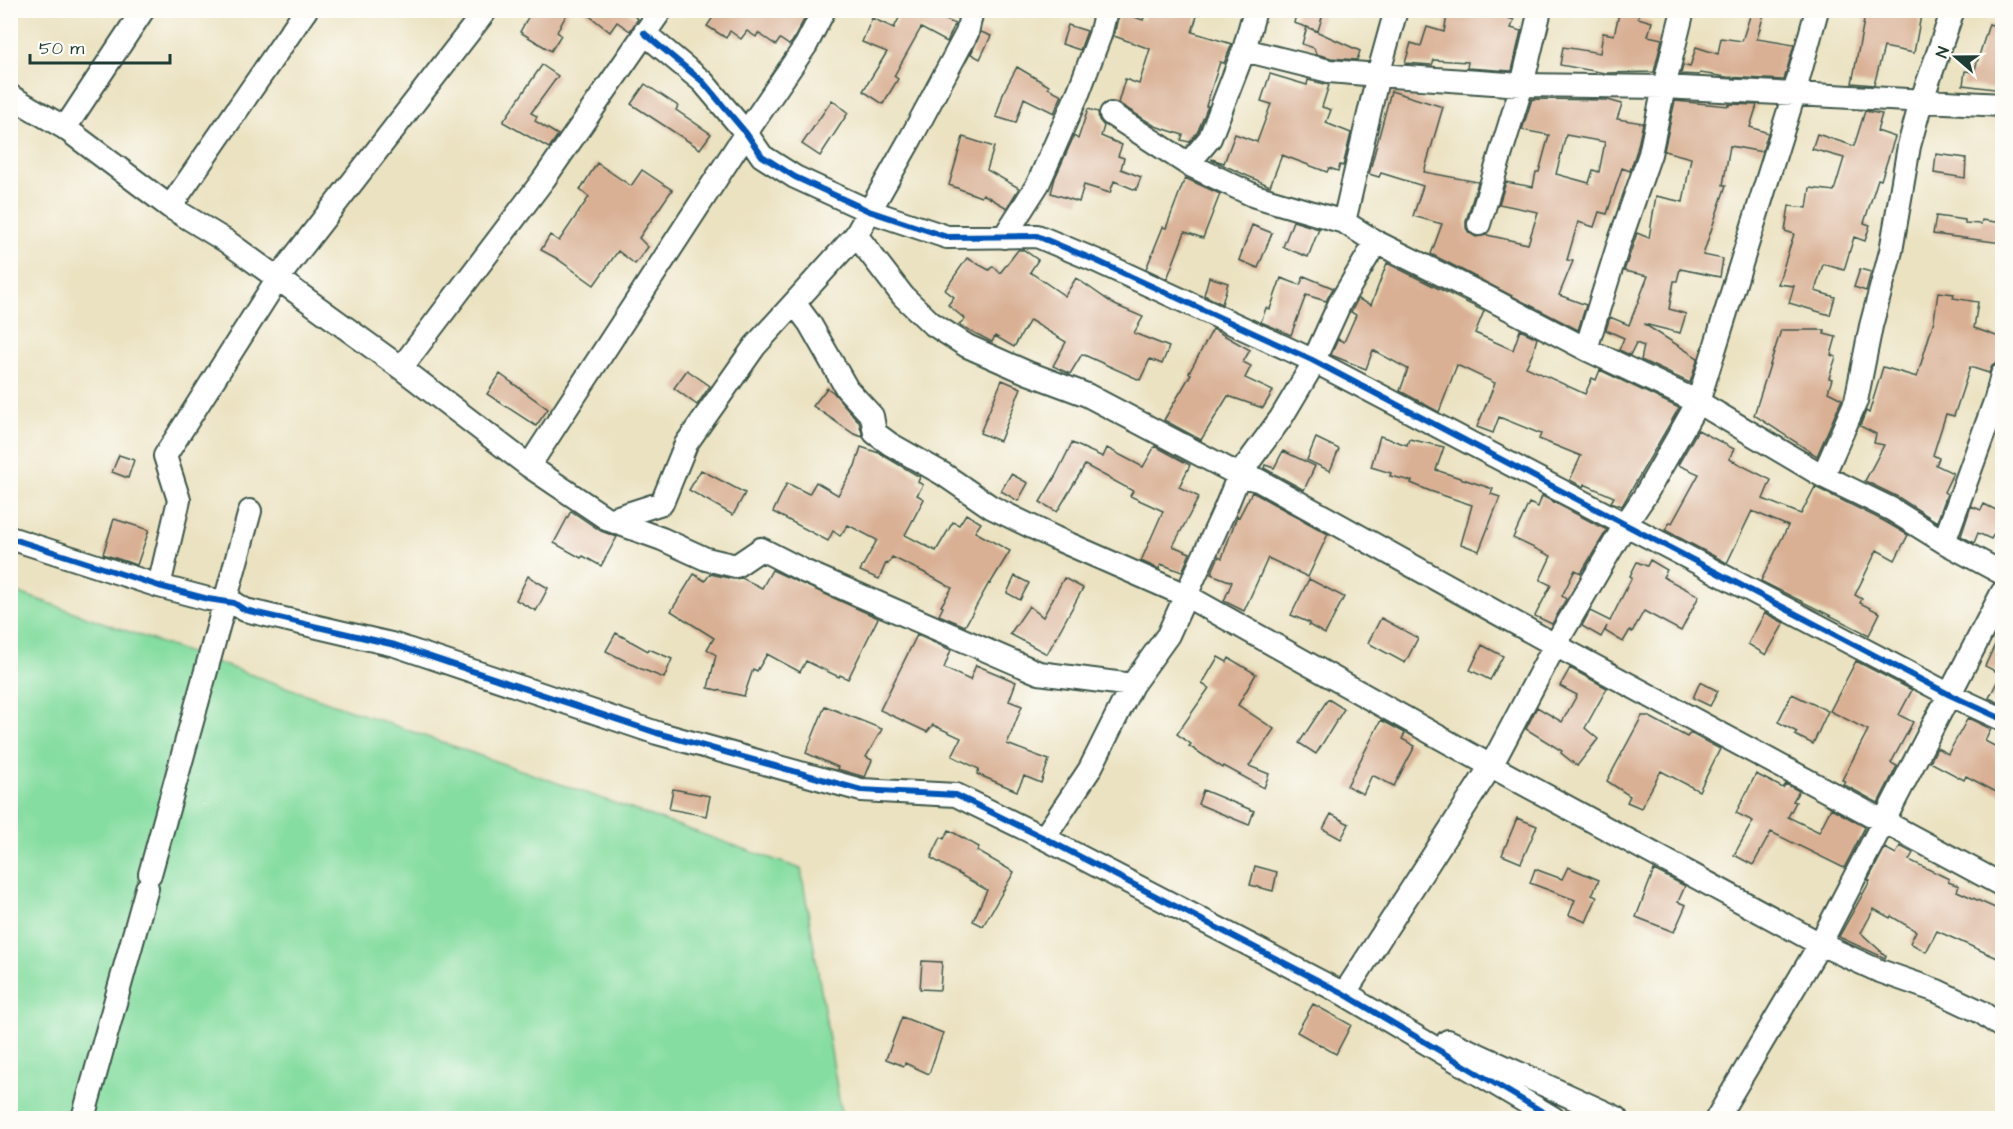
<svg xmlns="http://www.w3.org/2000/svg" width="2013" height="1129" viewBox="0 0 2013 1129" font-family="'Architects Daughter',sans-serif">
<style>
.green{fill:#86dda1;stroke:#528d6a;stroke-width:1.5}
.building{fill:#d9b094;fill-rule:evenodd}
.lines{fill:none;stroke-linecap:round;stroke-linejoin:round}
.street-casing{stroke:#3e5649;stroke-width:26}
.street{stroke:#fff;stroke-width:22}
.cycleway-casing{stroke:#fdfcf7;stroke-width:10}
.cycleway{stroke:#0057b8;stroke-width:6}
</style>
<rect width="100%" height="100%" fill="#fdfcf7"/>
<filter id="ink" filterUnits="userSpaceOnUse"><feTurbulence type="fractalNoise" baseFrequency=".0167" numOctaves="2"/><feDisplacementMap in="SourceGraphic" scale="12" xChannelSelector="R" yChannelSelector="G"/><feConvolveMatrix kernelMatrix="1 2 1 2 8 2 1 2 1" color-interpolation-filters="sRGB"/></filter>
<filter id="wash" filterUnits="userSpaceOnUse"><feTurbulence type="fractalNoise" baseFrequency=".008" numOctaves="4" result="noise"/><feDisplacementMap in="SourceGraphic" scale="24" xChannelSelector="R" yChannelSelector="G"/><feGaussianBlur stdDeviation="1.35" result="paint"/><feColorMatrix in="noise" values="0 0 0 0 0 0 0 0 0 0 0 0 0 0 0 0 0 1.4 0 .05"/><feComposite in="paint" operator="in"/></filter>
<g filter="url(#wash)">
<rect width="100%" height="100%" fill="#ebe2c1"/>
<path class="green" d="M11 590 801 869 842 1118H11Z"/>
<g id="blocks">
<path class="building" d="M532 10H569L557 32 561 35 551 51 520 32Z
M582 10H626L638 19 630 31 617 22 610 32Z
M718 10H803L807 14 792 42 789 45 780 39 776 45 758 33 756 37 747 31 741 39 730 31 726 38 707 26Z
M903 10H925L955 24 947 42 921 28 894 76 898 79 883 104 863 91 887 52 862 42 872 18 894 28Z
M1147 10H1178L1197 16 1192 32 1232 44 1224 63 1220 62 1206 106H1208L1198 131 1189 142 1181 140 1183 135 1155 126 1118 103 1125 79 1139 84 1150 49 1114 36 1117 22 1121 12 1143 20Z
M1297 10H1311L1323 14 1318 31 1294 23Z
M1448 10H1483L1514 20 1511 28 1521 31 1512 71 1467 68 1468 62 1434 60 1432 65 1405 63 1411 43 1421 46 1427 27 1444 32Z
M1620 10H1640L1638 18 1652 22 1648 36 1662 39 1654 72 1605 73 1560 65 1563 47 1600 53 1603 33 1614 35Z
M1752 10H1765L1757 39 1794 45 1784 80 1727 77 1700 73 1699 75 1681 74 1683 65 1690 67 1696 47 1718 54 1721 38 1742 41Z
M1866 10H1922L1914 53 1884 47 1874 85 1852 83Z
M1989 24 2002 28V90L1963 85 1965 71 1974 72Z
M1068 25 1087 31 1080 50 1062 44Z
M1307 27 1360 51 1357 60 1331 58 1316 54 1314 48 1302 44Z
M981 32 991 36 980 59 971 54Z
M542 65 558 76 531 113 537 116 535 121 558 135 549 148 503 122Z
M1017 67 1049 86 1048 88 1062 95 1054 113 1024 98 1016 123 996 117 1004 91Z
M1270 74 1307 85 1308 80 1329 85 1322 107 1331 110 1326 123 1351 133 1343 166 1340 165 1338 171 1329 168 1327 172 1282 155 1270 186 1212 160V159L1224 163 1235 134 1257 142 1271 104 1261 101Z
M645 84 678 106 676 110 711 134 700 149 631 104Z
M1391 91 1443 107 1424 172 1478 182 1466 221V228L1469 233 1476 237 1487 235 1528 244 1538 212 1499 204 1506 182 1533 187 1536 172H1539L1549 135 1522 130 1532 99 1608 100 1622 104 1617 119 1643 123 1637 150 1630 171 1622 168 1607 214 1599 212 1594 227 1578 222 1567 260 1573 261 1559 295 1586 305 1578 330 1431 254 1442 224 1413 216 1423 186 1381 173 1379 177 1369 174ZM1566 135 1605 142 1599 172 1593 170 1589 183 1556 174Z
M832 100 848 113 820 156 802 144Z
M1675 101 1729 106V104L1757 105 1750 127 1768 133 1762 152 1730 146 1723 185H1726L1703 255 1723 259 1720 277 1680 269 1677 281H1674L1669 309 1686 314 1680 333 1644 324 1698 358 1690 383 1641 360 1644 346 1636 343 1630 355 1619 350 1624 338 1606 330 1610 317 1629 325 1648 276 1624 271 1637 233 1649 238 1656 196 1683 202 1691 158 1664 151Z
M1088 109 1098 112 1099 120 1104 126 1101 136 1122 145 1118 156 1124 158 1121 169 1141 177 1136 190 1114 181 1110 193 1084 185 1079 202 1051 193 1055 178 1074 136 1078 139Z
M1865 111 1882 114 1877 131 1895 137 1881 180 1878 179 1864 223 1870 225 1865 241 1854 237 1844 270 1823 264 1815 291 1835 297 1830 315 1789 303 1794 286 1778 284 1794 234 1785 231 1789 206 1807 208 1810 188 1834 191 1844 158 1812 149 1817 134 1854 146Z
M963 137 994 147 987 170 1019 188 1007 208 983 194 981 197 949 185Z
M1936 154 1966 158 1965 178 1934 173Z
M597 163 631 186 642 170 672 190 639 238 648 247 635 264 618 251 594 285 556 258 541 250 550 235 559 241 589 197 580 190Z
M1185 178 1220 194 1203 238 1185 232 1167 279 1146 269 1163 227 1166 228Z
M1936 216 1965 220V223L1981 224 1982 220 2002 223V243L1933 234Z
M1293 221 1319 229 1308 257 1283 247Z
M1252 225 1272 233 1258 268 1239 260Z
M1018 250H1024L1038 260 1030 272 1065 296 1076 278 1115 305 1143 317 1134 333 1169 347 1162 364 1150 359 1140 380 1082 354 1070 374 1053 366 1066 342 1030 320 1014 347 995 336 992 342 961 326 959 324 965 319 948 305 954 297 945 290 967 258 989 270 993 266 1000 273Z
M1387 263 1484 311 1475 333 1513 350 1520 330 1537 338 1533 353 1526 367 1585 394 1592 378 1596 380 1600 370 1679 408 1622 506 1611 502 1614 497 1584 484 1583 487 1570 480 1581 456 1539 439 1541 434 1499 417 1493 433 1477 427 1495 383 1457 365 1439 412 1400 391 1408 369 1373 350 1366 369 1331 355 1338 339 1344 342 1356 315 1351 312 1358 299 1371 305Z
M1860 269 1871 272 1866 291 1854 287Z
M1304 276 1333 288 1326 301 1306 295 1291 335 1261 322 1266 308 1270 309 1281 278 1300 285Z
M1209 277 1228 283 1222 304 1204 295Z
M1938 292 1954 294 1953 298 1978 302 1974 328 2002 338V347L1997 363 1992 366 1989 373 1970 367 1954 416 1946 414 1933 455 1939 458 1936 465 1953 473 1944 492 1947 494 1937 522 1898 497 1865 481 1884 445 1874 443 1876 434 1860 426 1866 411 1869 413 1883 367 1917 377 1934 320Z
M1213 329 1250 350 1243 362 1251 366 1245 378 1273 391 1263 408 1228 396 1201 440 1164 420 1191 374 1189 373Z
M1781 330H1825L1824 334 1836 337 1831 355 1836 357 1829 378 1832 379 1828 392 1842 399 1817 456 1754 415Z
M687 370 710 386 697 405 674 388Z
M500 374 548 409 536 426 487 394Z
M1002 380 1021 388 1000 441 980 433Z
M827 388 833 392 859 422 863 437 854 434 813 406Z
M1698 430 1734 449 1729 459 1771 480 1763 499 1801 514 1815 487 1884 521 1908 535 1895 560 1877 550 1855 595 1862 599 1860 603 1880 613 1869 635 1761 581 1788 526 1752 511 1727 563 1665 530 1670 522 1672 523 1699 474 1678 465Z
M1380 436 1407 445 1409 439 1444 447 1436 470 1493 489 1491 494 1500 497 1479 551 1461 544 1472 505 1430 491 1411 483 1412 481 1390 476 1391 473 1371 467Z
M1316 438 1339 449 1330 471 1307 460Z
M1072 443 1103 457 1107 448 1143 467 1155 446 1190 465 1179 487 1199 497 1173 546 1190 553 1182 572 1161 564 1159 569 1141 561 1163 511 1130 496 1133 491 1085 465 1057 512 1040 502 1056 475Z
M861 447 879 453 920 477 918 482 923 485 917 495 924 499 905 535 936 551 953 522 959 525 966 514 981 523 975 532 1010 551 990 584 989 583 965 626 939 615 943 607 941 606 952 588 923 572 892 557 888 564 886 563 879 579 860 571 877 540 848 525 840 536 833 531 828 541 773 512 787 483 809 494 816 482 838 495 855 466Z
M1283 451 1315 466 1304 490 1264 468 1265 465 1274 468Z
M119 455 134 460 128 478 112 472Z
M701 470 745 493 733 515 689 490Z
M1011 474 1028 483 1018 501 1001 491Z
M1252 492 1328 534 1308 577 1268 558 1244 611 1224 601 1232 582 1211 574 1219 556 1222 558 1237 516 1239 517Z
M1542 496 1607 530 1581 573 1575 570 1562 596 1566 599 1552 624 1535 616 1551 585 1540 580 1551 556 1513 538 1529 503 1538 507Z
M1984 504 2002 513V529L1998 527 1991 539 1978 533 1974 543 1961 536 1971 506 1981 510Z
M571 511 601 531 617 537 601 566 583 556 581 558 554 543Z
M114 519 149 530 137 565 103 554Z
M1650 560 1667 570 1663 577 1699 596 1681 631 1644 611 1632 632 1630 630 1623 642 1605 631 1607 626 1601 637 1582 626 1590 611 1610 621 1632 577 1630 576 1637 562 1647 566Z
M772 570 878 618 848 679 840 675 839 677 806 661 800 672 767 654 757 671 753 669 744 696 708 688 716 655 707 649 714 638 671 611 694 574 705 581 710 574 733 579 742 578 762 588Z
M528 576 548 588 536 611 516 600Z
M1015 576 1029 583 1020 600 1007 593Z
M1064 578 1083 588 1047 654 1010 634 1029 606 1043 617Z
M1309 579 1344 597 1325 634 1309 625 1310 623 1291 615Z
M1765 613 1784 623 1766 655 1748 644Z
M1381 618 1418 638 1405 663 1368 643Z
M2002 630V704L1989 698 2001 674 1985 666Z
M616 633 648 651 649 649 672 659 664 678 639 668 606 651Z
M917 635 951 650 944 668 970 680 976 665 1016 682 1009 701 1022 706 1007 744 1049 760 1041 783 1024 776 1017 791 977 774 979 769 952 756 961 738 933 725 927 732 880 710Z
M1482 645 1503 656 1490 680 1470 670Z
M1218 657 1227 662 1229 658 1256 674 1238 705 1274 729 1249 766 1269 774 1264 788 1224 766 1223 768 1189 746 1191 744 1177 734 1209 688 1202 684Z
M1856 661 1912 690 1899 715 1913 722 1891 763 1897 766 1878 803 1843 784 1845 781 1842 780 1868 730 1830 711Z
M1570 668 1607 688 1585 728 1598 739 1577 766 1561 753 1562 751 1526 729 1537 707 1562 722 1577 695 1560 686Z
M1700 682 1718 691 1710 706 1693 698Z
M1792 694 1828 711 1813 744 1795 735 1797 732 1778 722Z
M1328 699 1344 709 1316 754 1299 743Z
M825 706 882 729 866 757 872 760 865 777 837 769 838 767 806 753Z
M1642 716H1648L1687 737 1690 733 1720 749 1699 791 1661 771 1641 808 1627 802 1630 796 1607 781Z
M1968 718 1991 729 1985 741 2002 750V795L1966 776 1964 780 1930 762 1937 748 1948 754Z
M1381 720 1405 733 1402 739 1415 746 1394 786 1372 775 1363 794 1347 786Z
M1756 774 1783 788 1786 784 1799 791 1793 801 1796 802 1788 817 1819 832 1831 808 1865 827 1844 868 1771 832 1753 865 1734 855 1753 821 1736 813Z
M673 789 710 796 706 816 669 809Z
M1203 790 1254 811 1249 825 1198 804Z
M1331 814 1349 824 1341 839 1323 829Z
M1517 818 1537 826 1521 863 1502 855Z
M949 830 979 847 977 851 1014 872 983 926 973 921 987 890 931 858 941 837 944 839Z
M1900 846 1913 853 1909 860 1949 879 1948 882 1959 886 1957 891 2002 911V960L1937 931 1926 952 1910 943 1916 931 1891 916 1890 918 1874 909 1861 933 1886 956 1885 958 1839 937 1870 881 1868 880 1885 848 1896 854Z
M1255 866 1277 872 1273 891 1250 885Z
M1568 867 1599 880 1592 895 1597 897 1586 922 1569 915 1575 900 1530 883 1535 869 1562 879Z
M1654 870 1685 886 1678 902 1686 905 1674 932 1636 917Z
M922 961 942 962 940 990 920 989Z
M1313 1004 1351 1025 1336 1054 1297 1032Z
M902 1017 943 1033 929 1074 905 1063 904 1066 886 1059Z"/>
</g>
</g>
<g filter="url(#ink)">
<use href="#blocks" fill-opacity="0" stroke="#3e5649" stroke-width="1.5"/>
<g class="lines">
<defs>
<path id="street" d="M644 33 703 82 746 133 762 156 795 177 869 211 947 237 1037 236 1097 261 1312 360 1950 695 2002 719
M1244 50 1329 71 1378 75 1522 85 1664 87 2002 105
M10 96 65 128 170 207 226 241 401 368 529 466 609 520 662 539 706 559 736 566 761 549 806 572 1039 673 1132 685
M1111 114 1188 164 1255 196 1344 222 1376 242 1481 294 1586 349 1698 402 1823 476 1891 509 1944 542 2002 573
M65 128 143 10
M1188 164 1210 138 1244 50 1255 10
M170 207 306 10
M1344 222 1378 75 1396 10
M1479 224 1522 85 1540 10
M856 235 903 296 931 323 967 346 1028 373 1087 395 1239 475 1258 480 1555 645 2002 885
M1004 237 1038 184 1079 91 1100 35 1106 10
M795 304 810 324 847 389 872 416 875 433 890 444 943 474 991 507 1055 538 1185 595 1491 766 1820 944 1877 970 1937 991 1981 1012 2002 1027
M1586 349 1618 246 1650 154 1664 87 1683 10
M401 368 544 179 661 10
M529 466 746 133 806 45 824 10
M1823 476 1856 401 1871 326 1891 251 1909 146 1921 102 1953 10
M609 520 662 503 686 444 755 346 856 235 911 138 967 33 972 10
M10 538 159 586 208 599 234 603 245 610 395 645 657 733 861 790 956 795 1044 838 1344 994 1553 1118
M1944 542 1996 399 2002 375
M159 586 179 500 165 456 278 278 486 10
M1044 838 1090 769 1132 685 1168 635 1226 507 1239 475 1281 418 1309 371 1340 303 1376 242
M150 874 250 511
M1357 1000 1344 994 1491 766 1555 645 1625 525 1644 497 1698 402 1794 94 1817 10
M1448 1041 1617 1118
M83 1118 147 888
M1717 1118 1820 944 2002 593"/>
</defs>
<use href="#street" class="street-casing"/>
<use href="#street" class="street"/>
<defs>
<path id="cycleway" d="M644 33 703 82 746 133 762 156 795 177 869 211 947 237 1037 236 1097 261 1312 360 1950 695 2002 719
M10 538 159 586 208 599 234 603 245 610 395 645 657 733 861 790 956 795 1044 838 1344 994 1553 1118"/>
</defs>
<use href="#cycleway" class="cycleway-casing"/>
<use href="#cycleway" class="cycleway"/>
</g>
</g>
<rect width="2013" height="1129" fill="none" stroke="#fdfcf7" stroke-width="36"/>
<g transform="translate(1956 57) rotate(290)" stroke="#fdfcf7" stroke-width="4.5" paint-order="stroke">
<path d="M0-4.5L10 22L0 15L-10 22Z" fill="#1f3d34"/>
<text y="-9" font-size="16" font-weight="bold" text-anchor="middle" fill="#1f3d34">N</text>
</g>
<path d="M30 54v9h140v-9" fill="none" stroke="#1f3d34" stroke-width="3"/>
<text x="39" y="54" font-size="18" fill="#1f3d34" stroke="#fdfcf7" stroke-width="4.5" paint-order="stroke">50 m</text>
</svg>
